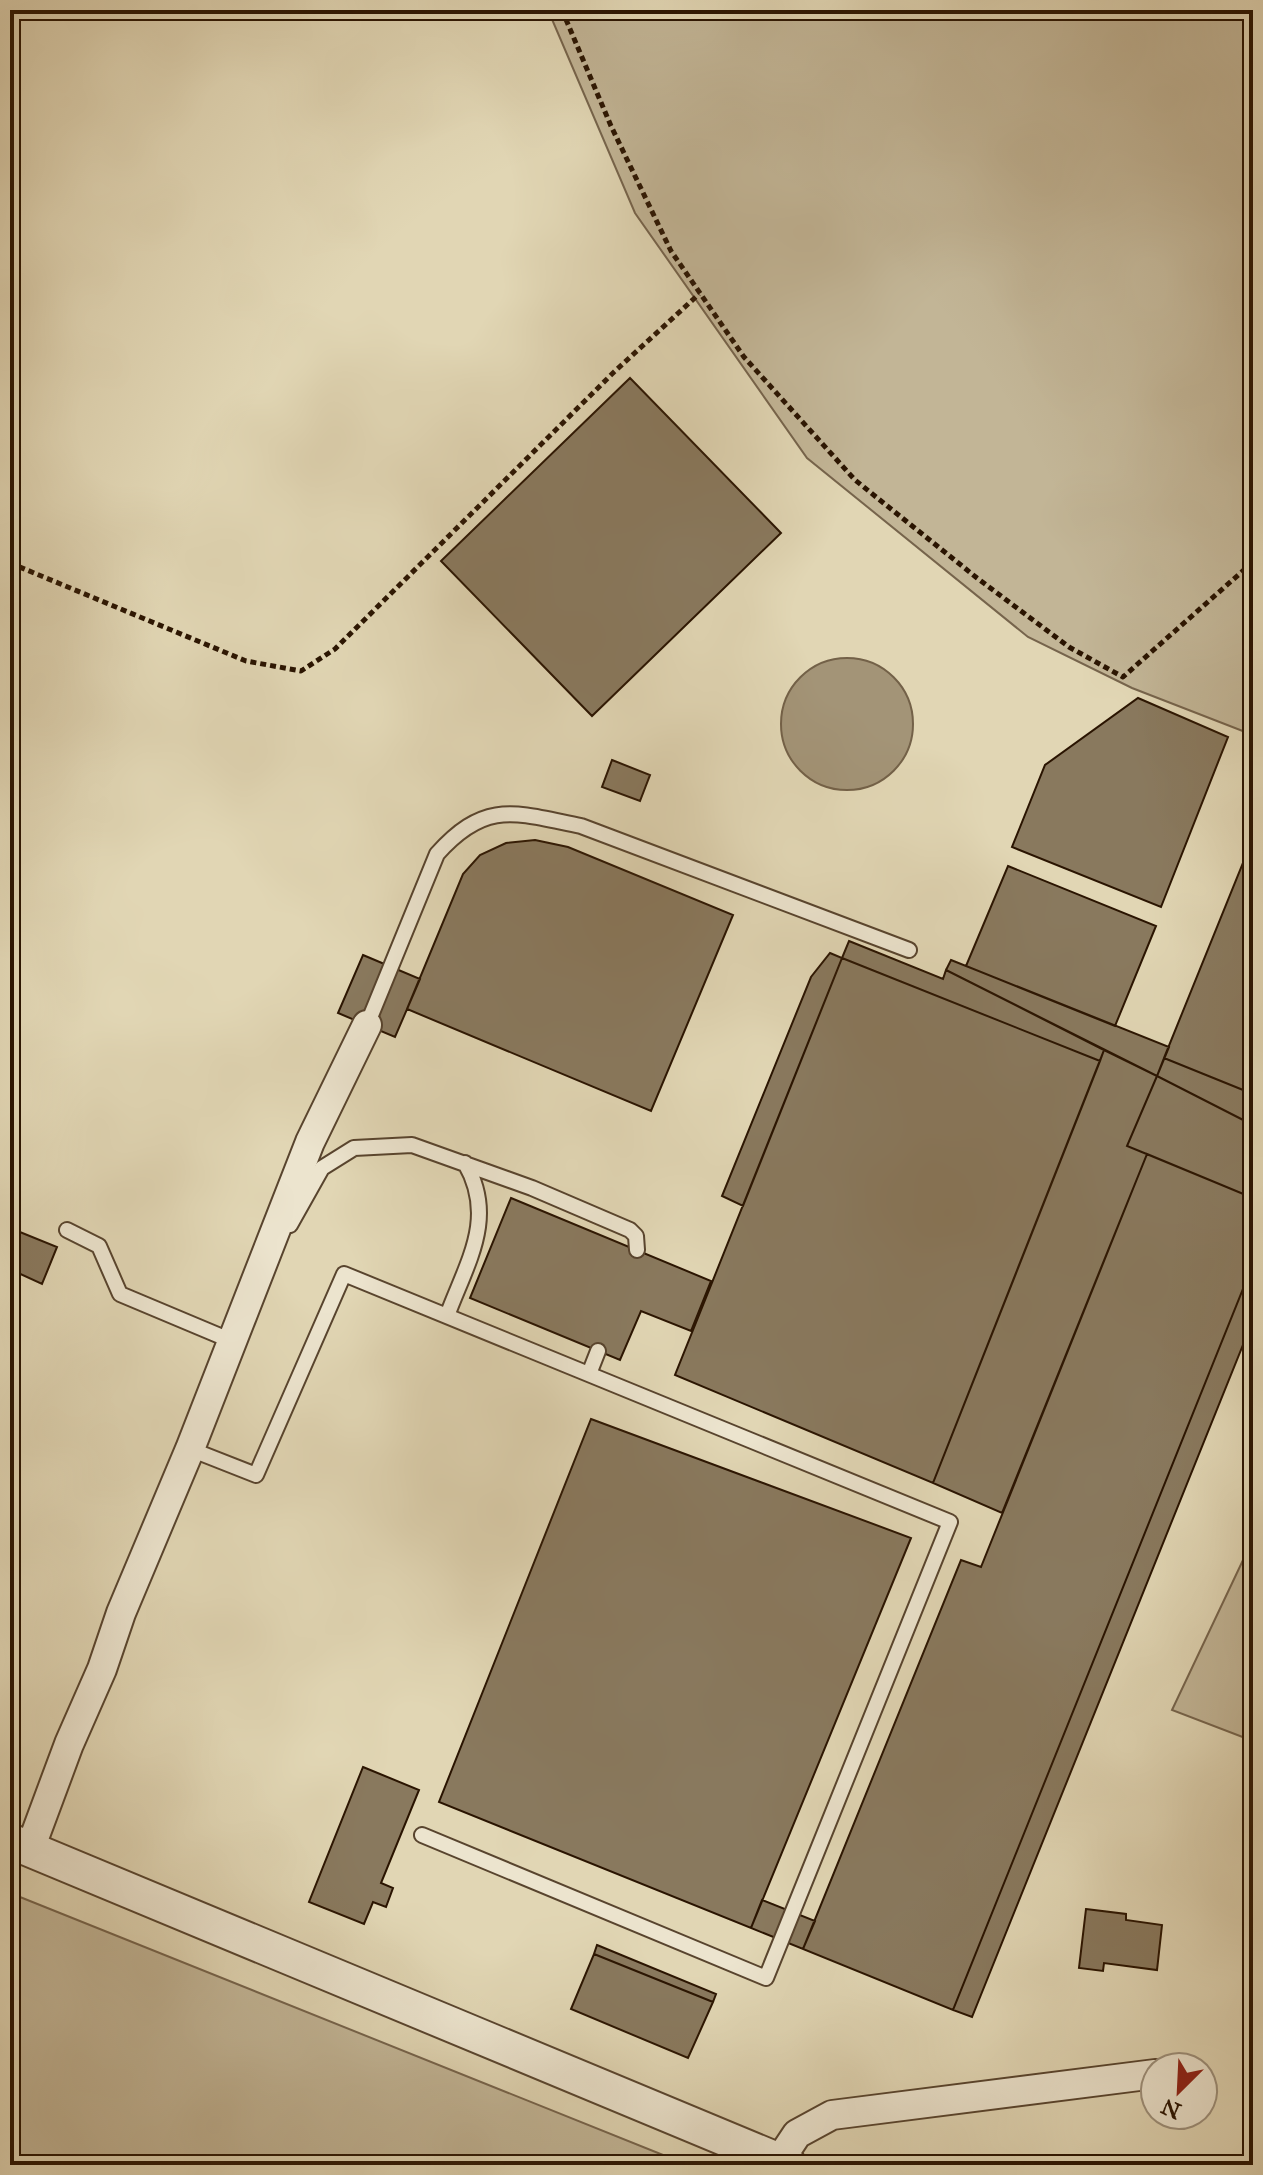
<svg xmlns="http://www.w3.org/2000/svg" width="1263" height="2175" viewBox="0 0 1263 2175" font-family="'IM FELL Great Primer',serif">
<style>
.green{fill:#c2b596;stroke:#76644c;stroke-width:2}
.water{fill:#a39477;stroke:#736148;stroke-width:2}
.building{fill:#89795e;stroke:#2a1401;stroke-width:2}
.lines{fill:none;stroke-linecap:round;stroke-linejoin:round}
.service-casing{stroke:#58442e;stroke-width:18}
.minor-casing{stroke:#58442e;stroke-width:32}
.tertiary-casing{stroke:#58442e;stroke-width:38}
.path{stroke:#2a1401;stroke-width:5;stroke-dasharray:6 4;stroke-linecap:butt}
.service{stroke:#ece4ce;stroke-width:14}
.minor{stroke:#ece4ce;stroke-width:28}
.tertiary{stroke:#ece4ce;stroke-width:34}
</style>
<rect width="100%" height="100%" fill="#e1d6b4"/>
<filter id="stains"><feTurbulence type="fractalNoise" baseFrequency=".0025" numOctaves="4"/><feColorMatrix values="0 0 0 0 .2 0 0 0 0 .09 0 0 0 0 .02 0 0 0 .5 -.17"/></filter>
<radialGradient id="worn" r=".72"><stop offset=".6" stop-color="#630" stop-opacity="0"/><stop offset="1" stop-color="#630" stop-opacity=".3"/></radialGradient>
<path class="green" d="M548 10H1253V735L1132 688 1028 637 807 458 635 213Z
M1253 1539V1741L1172 1710Z
M10 1893 688 2165H10Z"/>
<path class="water" d="M781 724a66 66 0 1 1 132 0a66 66 0 1 1-132 0Z"/>
<path class="building" d="M630 378 781 533 592 716 441 561Z
M1138 698 1228 737 1161 907 1012 847 1045 765Z
M612 760 650 775 640 801 602 787Z
M1253 838V1094L1164 1058Z
M535 840 568 847 733 915 651 1111 407 1009 463 874 480 855 506 843Z
M1008 866 1156 926 1115 1026 966 966Z
M849 941 943 979 946 970 1104 1050 1100 1061 842 958Z
M830 953 842 958 743 1206 722 1196 811 977Z
M363 955 420 979 395 1037 338 1013Z
M842 958 1100 1061 933 1483 675 1375Z
M951 960 1169 1047 1157 1076 946 970Z
M1104 1050 1157 1076 1127 1146 1147 1154 1002 1513 933 1483Z
M1164 1058 1253 1094V1125L1157 1076Z
M1157 1076 1253 1125V1198L1127 1146Z
M1147 1154 1253 1198V1264L953 2010 803 1949 961 1560 981 1567Z
M511 1198 711 1281 691 1331 641 1311 620 1360 470 1298Z
M10 1228 57 1247 42 1284 14 1271 10 1280Z
M1253 1264V1320L972 2017 953 2010Z
M591 1419 911 1538 751 1928 439 1802Z
M363 1767 419 1790 381 1883 393 1888 386 1907 373 1902 364 1924 309 1902Z
M762 1900 815 1921 803 1949 751 1928Z
M1086 1909 1126 1914V1920L1162 1925 1157 1970 1104 1963 1103 1971 1079 1968Z
M597 1945 716 1994 713 2002 594 1954Z
M594 1954 713 2002 688 2058 571 2009Z"/>
<g class="lines">
<defs>
<path id="service" d="M367 1025 437 854C486 799 516 813 581 826L909 950
M290 1225 322 1168 354 1148 412 1145 532 1188 630 1230 636 1236 637 1250
M67 1230 99 1246 120 1294 232 1341
M447 1316C467 1262 497 1218 465 1163
M589 1374 598 1351
M190 1449 256 1475 344 1274 950 1522 766 1978 422 1835"/>
<path id="minor" d="M30 1849 69 1744 102 1669 121 1613 190 1449 310 1142 367 1025
M779 2161 797 2134 832 2115 1155 2074"/>
<path id="tertiary" d="M10 1841 789 2165"/>
</defs>
<use href="#service" class="service-casing"/>
<use href="#minor" class="minor-casing"/>
<use href="#tertiary" class="tertiary-casing"/>
<path class="path" d="M562 10 611 126 671 251 744 357 855 480 977 578 1069 647 1123 677 1253 562
M10 563 246 661 301 671 335 649 614 372 699 294"/>
<use href="#service" class="service"/>
<use href="#minor" class="minor"/>
<use href="#tertiary" class="tertiary"/>
</g>
<rect width="1263" height="2175" fill="none" stroke="#e1d6b4" stroke-width="40"/>
<rect x="12" y="12" width="1239" height="2151" fill="none" stroke="#2a1401" stroke-width="4"/>
<rect x="20" y="20" width="1223" height="2135" fill="none" stroke="#2a1401" stroke-width="2"/>
<g transform="translate(1179 2091) rotate(204)"><circle r="38" fill="#ece4ce" stroke="#9e917c" stroke-width="2"/>
<path d="M0-6L14 30L0 20L-14 30Z" fill="#8f2418"/>
<text y="-12" font-size="22" font-weight="bold" text-anchor="middle" fill="#2a1401">N</text>
</g>
<rect width="100%" height="100%" filter="url(#stains)"/>
<rect width="100%" height="100%" fill="url(#worn)"/>
</svg>
